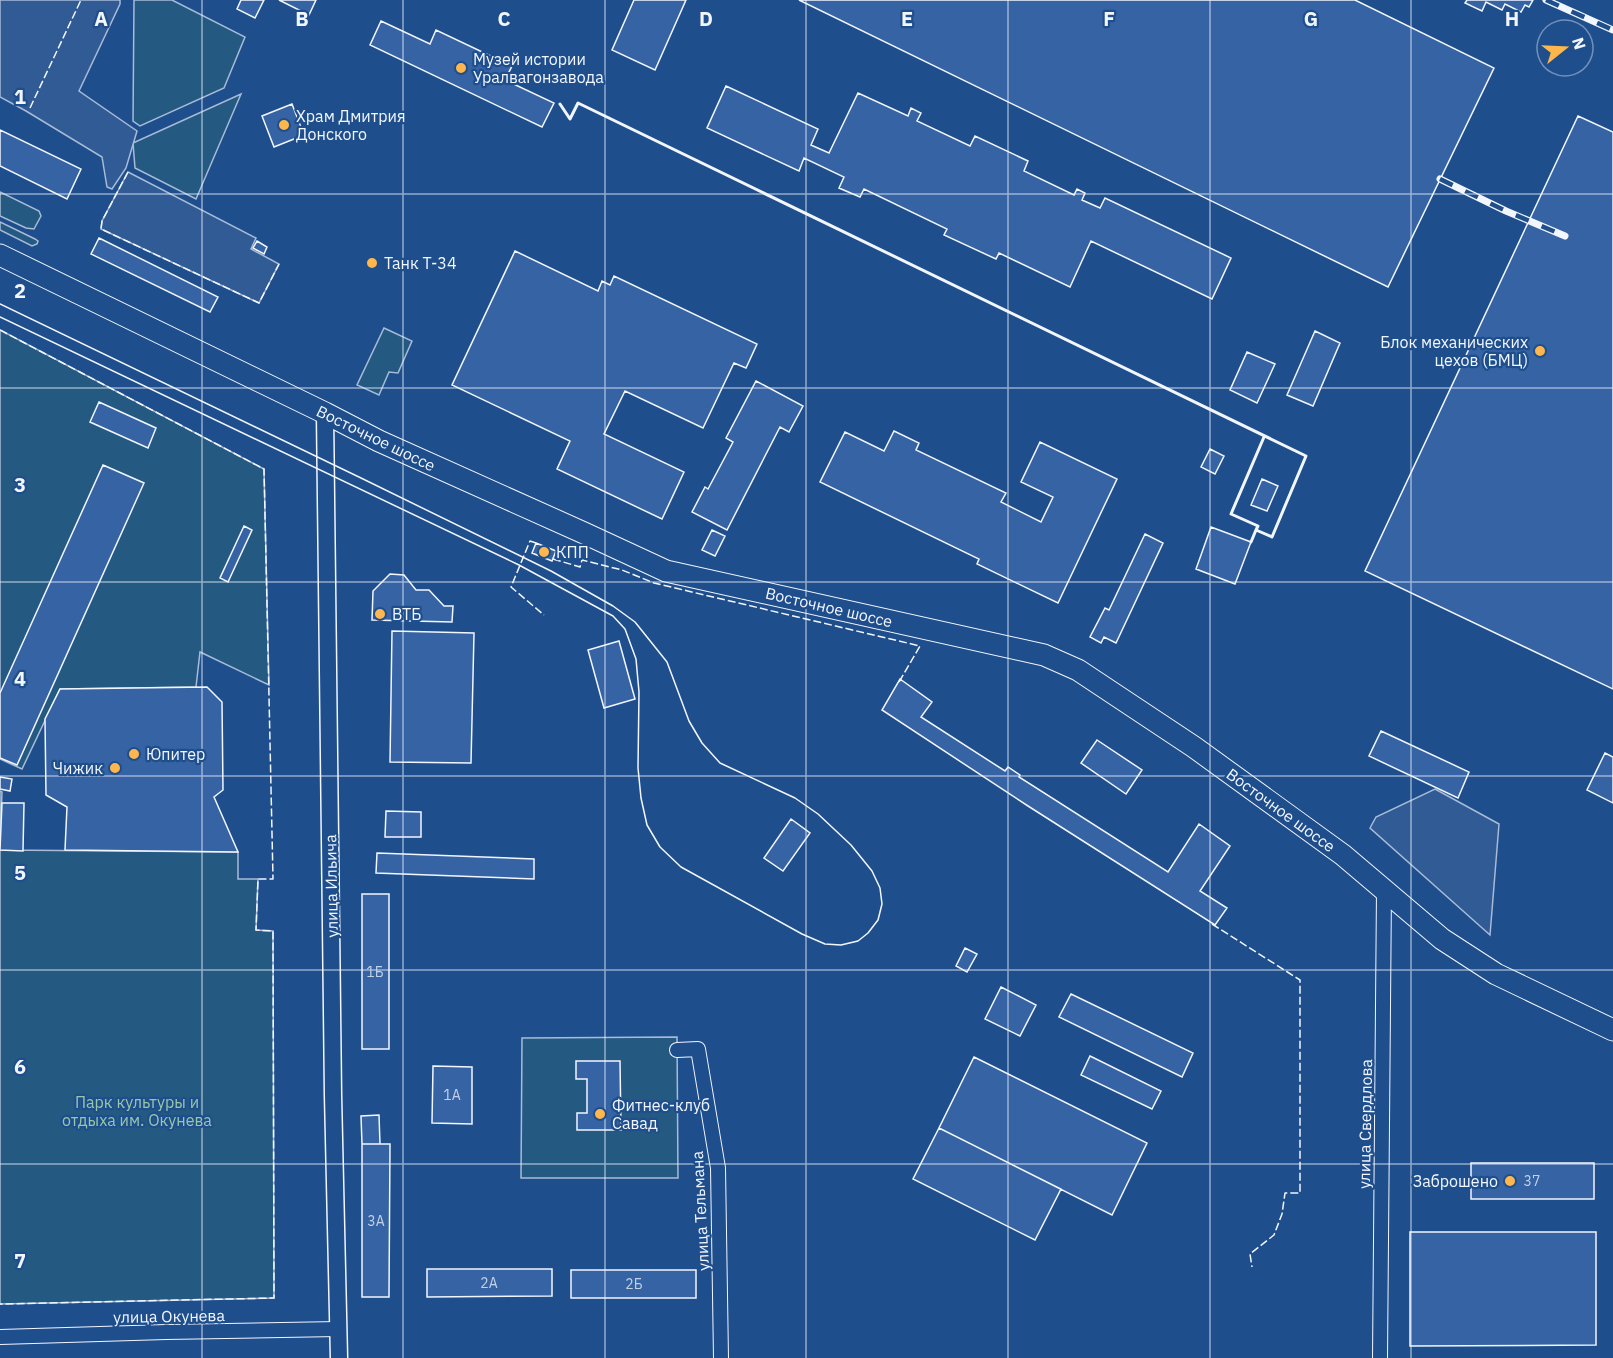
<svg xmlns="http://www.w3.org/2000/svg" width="1613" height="1358" viewBox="0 0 1613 1358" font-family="'IBM Plex Sans',sans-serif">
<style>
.green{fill:#245a82;stroke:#a8bbd7;stroke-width:1.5}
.parking{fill:#305b95;stroke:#a8bbd7;stroke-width:1.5}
.building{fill:#3563a3;stroke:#f2f6ff;stroke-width:1.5}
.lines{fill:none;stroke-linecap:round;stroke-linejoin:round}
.minor-casing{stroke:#f2f6ff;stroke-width:16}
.tertiary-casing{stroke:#f2f6ff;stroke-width:19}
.primary-casing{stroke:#f2f6ff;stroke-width:23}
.minor{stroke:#1f4e8c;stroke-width:14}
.tertiary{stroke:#1f4e8c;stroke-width:16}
.primary{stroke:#1f4e8c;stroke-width:21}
.tram{stroke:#f2f6ff;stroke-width:1.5}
.rail-casing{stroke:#f2f6ff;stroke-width:7}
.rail{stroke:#1f4e8c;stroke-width:4.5;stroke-dasharray:14;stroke-linecap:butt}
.fence{stroke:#f2f6ff;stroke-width:1.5;stroke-dasharray:8 3;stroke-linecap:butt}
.wall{stroke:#f2f6ff;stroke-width:3}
.grid{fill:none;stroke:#f2f6ff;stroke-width:1.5;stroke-opacity:0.55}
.poi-dot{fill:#ffb74d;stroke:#1f4e8c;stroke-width:2}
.labels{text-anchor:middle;stroke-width:4.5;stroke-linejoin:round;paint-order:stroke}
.number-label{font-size:14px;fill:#c3d1e8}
.poi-label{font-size:16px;fill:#f2f6ff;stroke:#1f4e8c;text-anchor:start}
.street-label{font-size:16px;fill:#f2f6ff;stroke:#1f4e8c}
.park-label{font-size:16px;fill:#97c8a6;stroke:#1f4e8c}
.grid-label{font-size:20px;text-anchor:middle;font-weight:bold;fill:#f2f6ff;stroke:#1f4e8c;stroke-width:4.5;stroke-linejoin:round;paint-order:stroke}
</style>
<rect width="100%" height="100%" fill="#1f4e8c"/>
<path class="green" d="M134 0H172L245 37 224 88 140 126 133 121Z
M241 94 196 199 135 168 133 143Z
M0 192 39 211 41 216 34 229 26 228 0 216Z
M0 222 35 239 38 241 37 244 32 246 0 230Z
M384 328 412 341 398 373 389 372 379 395 357 385Z
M0 330 264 469 269 685 200 652 196 687 60 689 22 769 0 759Z
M0 791 2 792 0 850 238 852V879H258L256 930 273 931 274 1298 0 1304Z
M677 1037 678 1178H521L522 1038Z"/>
<path class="parking" d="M0 0H120V4L79 91 137 131 126 168 112 189 107 187 102 157 26 111 0 97Z
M128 172 256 238 251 249 279 264 259 303 101 229 102 221Z
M1435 789 1499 824 1490 935 1370 828 1376 817Z"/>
<path class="building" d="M241 0H264L255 18 237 9Z
M279 0H316L309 15Z
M634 0H686L655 70 612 50Z
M799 0H1355L1494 68 1388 287Z
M1467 0H1533L1529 7 1525 5 1521 12 1505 4 1502 10 1486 2 1482 11 1465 3Z
M381 21 430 44 436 30 512 66 505 80 554 103 542 127 370 45Z
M726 86 818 129 811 145 829 153 858 93 908 116 911 108 921 113 917 121 970 146 975 136 1028 161 1024 171 1074 195 1077 189 1085 193 1082 200 1100 208 1105 198 1231 258 1212 299 1091 241 1070 287 999 253 996 259 944 235 947 229 864 189 860 197 839 188 844 177 804 158 799 171 707 128Z
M292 104 304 135 274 147 262 116Z
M1578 116 1613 132V689L1365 571Z
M0 130 81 169 67 199 0 166Z
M99 238 218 297 210 312 91 254Z
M257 241 267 247 264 254 253 248Z
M515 251 598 291 602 281 610 285 614 276 757 344 746 368 734 363 703 428 625 391 604 434 684 472 662 519 557 469 570 441 452 385Z
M1315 331 1340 343 1313 406 1287 395Z
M1247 352 1275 364 1257 403 1230 390Z
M756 381 803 406 789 432 780 427 727 530 692 512 705 487 708 489 733 442 726 438Z
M99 402 156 428 148 448 90 422Z
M894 431 919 443 916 450 1006 493 1001 502 1041 522 1053 497 1021 482 1040 442 1117 479 1058 603 977 564 979 559 820 482 845 432 884 451Z
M1210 449 1224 456 1215 474 1201 467Z
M103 465 144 483 17 765 0 758V693Z
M1262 479 1278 486 1267 511 1251 505Z
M244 526 252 530 228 582 220 578Z
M1211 527 1251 542 1235 584 1196 569Z
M712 530 725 536 715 556 702 550Z
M1145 534 1163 543 1116 643 1104 637 1101 643 1090 637 1105 608 1109 610Z
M536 543 556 551 552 561 532 553Z
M390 574 404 575 416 590H429L444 606H453L452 622 372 620 373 591Z
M392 631 474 633 471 763 390 762Z
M619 641 635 699 604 708 588 650Z
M900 679 932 702 921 717 1005 771 1008 767 1020 775 1019 777 1168 872 1199 824 1230 846 1200 891 1227 908 1215 925 1028 806 882 710Z
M207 687 222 702 223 790 214 797 238 852 65 850 67 807 46 795 45 719 60 689Z
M1381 731 1469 772 1458 798 1369 756Z
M1097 740 1142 770 1126 794 1081 763Z
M1605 753 1613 757V803L1587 790Z
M0 777 12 779 10 791 0 789Z
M2 803H24L23 851 0 850Z
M386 811 421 812V837H385Z
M791 819 810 833 783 871 764 858Z
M377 853 534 859V879L376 873Z
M362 894H389V1049H362Z
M965 948 977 954 967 972 956 966Z
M1001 987 1036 1005 1020 1036 985 1019Z
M1071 994 1193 1053 1182 1077 1059 1017Z
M1090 1056 1161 1091 1152 1109 1081 1075Z
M974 1057 1147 1143 1112 1215 939 1128Z
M576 1061H620L621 1130H577V1113H587V1079H576Z
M433 1066 472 1067V1124L432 1123Z
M379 1115 380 1144H362L361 1116Z
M939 1128 1061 1189 1035 1240 913 1179Z
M362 1144H390L389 1297H362Z
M1471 1163H1594V1199H1471Z
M1410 1232H1596V1345L1410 1346Z
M427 1269H552V1296L427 1297Z
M571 1270H696V1298H571Z"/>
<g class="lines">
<defs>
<path id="minor" d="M677 1050 698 1049 718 1168 721 1358
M0 1337 166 1332 338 1329
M1380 1358 1384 889"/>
<path id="tertiary" d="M325 413 333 1095 339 1358"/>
<path id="primary" d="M0 255 325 413 379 441 584 533 666 571 1044 655 1078 670 1194 747 1343 855 1442 939 1496 974 1613 1030"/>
</defs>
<use href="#minor" class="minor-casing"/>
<use href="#tertiary" class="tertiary-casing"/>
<use href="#primary" class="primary-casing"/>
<use href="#minor" class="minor"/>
<use href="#tertiary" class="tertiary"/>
<use href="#primary" class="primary"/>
<path class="tram" d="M0 304 361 478 551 571 613 606 635 622 667 662 689 721 702 743 720 763 795 798 818 814 851 845 872 871 880 888 882 904 878 920 868 933 858 941 841 945 825 944 802 934 681 867 660 847 647 825 641 798 638 768 639 692 636 659 625 629 613 616 519 565 0 317"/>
<defs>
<path id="rail" d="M1546 0 1613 30
M1440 179 1506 211 1565 236"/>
</defs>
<use href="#rail" class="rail-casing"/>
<use href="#rail" class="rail"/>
<path class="fence" d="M30 108 81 0
M128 172 102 221 101 229 259 303 279 264
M0 330 264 469 273 879H258L256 930 273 931 274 1291V1298L0 1304
M536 543 530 541 511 587 544 615
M553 559 580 567 582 560 622 570 654 583 920 646 899 682
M1212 924 1300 980V1193H1285L1282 1214 1274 1235 1250 1254 1252 1267"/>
<path class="wall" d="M560 104 570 119 578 103 1306 456 1272 537 1256 530 1251 542
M1256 530 1258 526 1231 514 1264 437"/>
</g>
<path class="grid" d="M202 0V1358M403 0V1358M605 0V1358M806 0V1358M1008 0V1358M1210 0V1358M1411 0V1358M0 194H1613M0 388H1613M0 582H1613M0 776H1613M0 970H1613M0 1164H1613"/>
<g class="poi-dot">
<circle cx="461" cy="68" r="6"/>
<circle cx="284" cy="125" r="6"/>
<circle cx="372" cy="263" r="6"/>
<circle cx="1540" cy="351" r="6"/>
<circle cx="544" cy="552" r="6"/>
<circle cx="380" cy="614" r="6"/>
<circle cx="134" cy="754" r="6"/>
<circle cx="115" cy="768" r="6"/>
<circle cx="600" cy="1114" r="6"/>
<circle cx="1510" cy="1181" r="6"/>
</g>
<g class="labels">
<g class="number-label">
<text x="375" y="977">1Б</text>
<text x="452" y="1100">1А</text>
<text x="1532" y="1186">37</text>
<text x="376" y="1226">3А</text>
<text x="489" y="1288">2А</text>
<text x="634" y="1289">2Б</text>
</g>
<g class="poi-label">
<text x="473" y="65">Музей истории<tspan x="473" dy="18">Уралвагонзавода</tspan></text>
<text x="296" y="122">Храм Дмитрия<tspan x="296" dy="18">Донского</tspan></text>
<text x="384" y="269">Танк Т-34</text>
<text x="1528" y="348" text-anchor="end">Блок механических<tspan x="1528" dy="18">цехов (БМЦ)</tspan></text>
<text x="556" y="558">КПП</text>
<text x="392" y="620">ВТБ</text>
<text x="146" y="760">Юпитер</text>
<text x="103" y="774" text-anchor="end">Чижик</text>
<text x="612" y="1111">Фитнес-клуб<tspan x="612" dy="18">Савад</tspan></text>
<text x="1498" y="1187" text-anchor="end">Заброшено</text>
</g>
<g class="street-label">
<text transform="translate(376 438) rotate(26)" y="6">Восточное шоссе</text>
<text transform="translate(829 607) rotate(13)" y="6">Восточное шоссе</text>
<text transform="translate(1281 810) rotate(36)" y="6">Восточное шоссе</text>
<text transform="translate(331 886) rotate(-91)" y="6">улица Ильича</text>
<text transform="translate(1365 1124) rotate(-89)" y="6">улица Свердлова</text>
<text transform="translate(700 1211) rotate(-93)" y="6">улица Тельмана</text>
<text transform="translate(169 1316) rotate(-1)" y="6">улица Окунева</text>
</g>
<g class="park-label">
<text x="137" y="1108">Парк культуры и<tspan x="137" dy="18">отдыха им. Окунева</tspan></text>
</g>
</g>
<g class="grid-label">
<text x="101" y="26">A</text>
<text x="302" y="26">B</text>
<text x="504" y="26">C</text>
<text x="706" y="26">D</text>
<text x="907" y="26">E</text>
<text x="1109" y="26">F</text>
<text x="1311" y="26">G</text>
<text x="1512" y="26">H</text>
<text x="20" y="104">1</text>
<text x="20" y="298">2</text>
<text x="20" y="492">3</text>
<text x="20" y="686">4</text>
<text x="20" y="880">5</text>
<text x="20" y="1074">6</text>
<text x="20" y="1268">7</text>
</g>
<g transform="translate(1565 48) rotate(72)"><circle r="28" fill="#1f4e8c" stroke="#7391ba" stroke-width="1.5"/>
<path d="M0-4.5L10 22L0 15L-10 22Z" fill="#ffb74d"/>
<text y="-9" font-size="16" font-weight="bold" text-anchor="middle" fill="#f2f6ff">N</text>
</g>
</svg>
